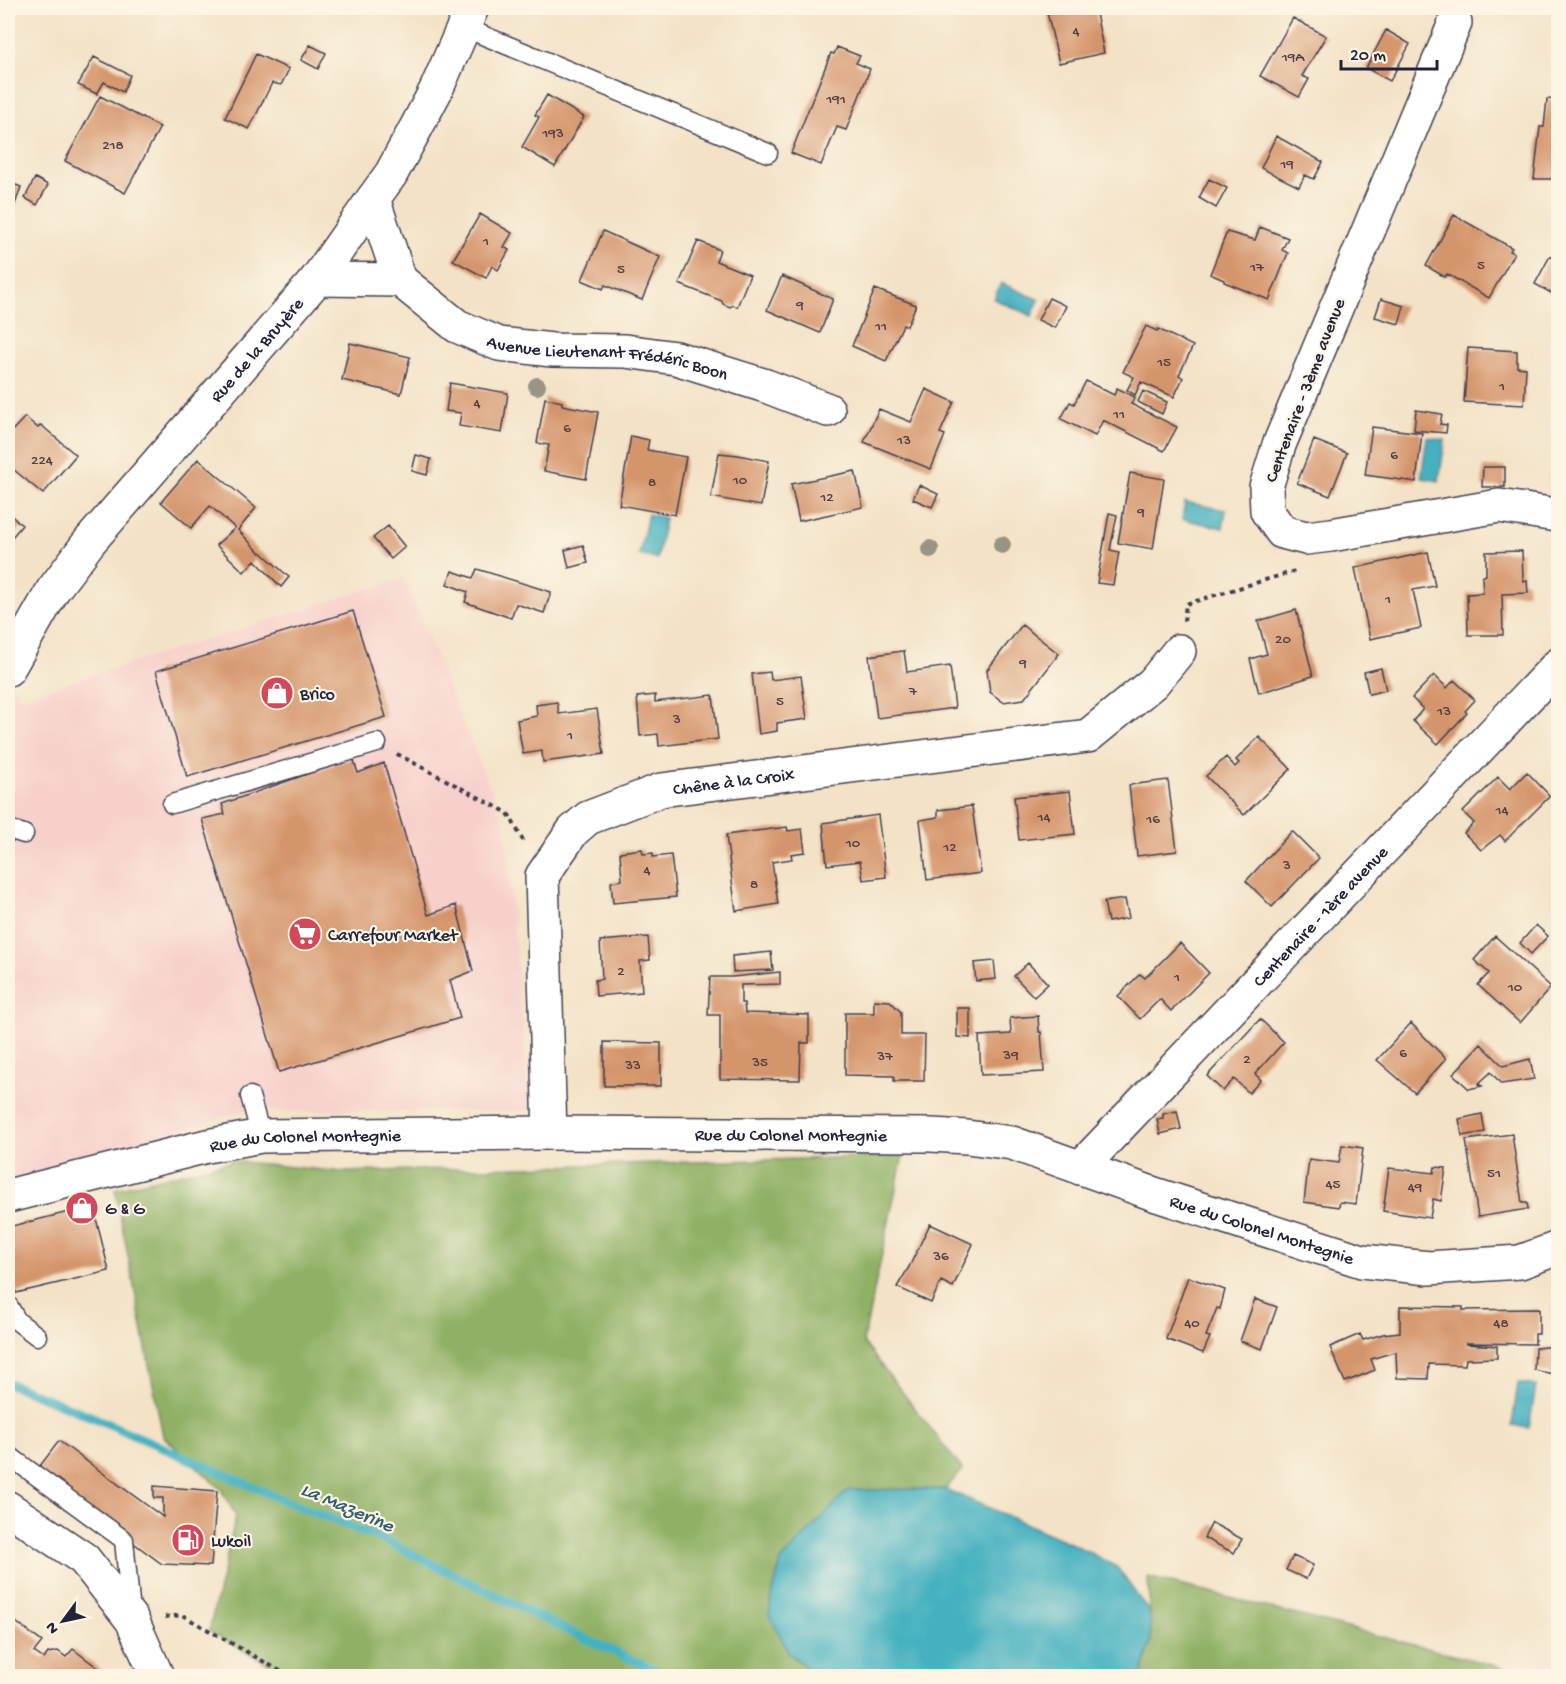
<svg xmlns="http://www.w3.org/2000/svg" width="1566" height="1684" viewBox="0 0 1566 1684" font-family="'Gochi Hand',sans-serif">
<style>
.built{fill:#f7d0cb}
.forest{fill:#90b165;stroke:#596a50;stroke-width:1.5}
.water{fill:#44b1c0;stroke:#336a7e;stroke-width:1.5}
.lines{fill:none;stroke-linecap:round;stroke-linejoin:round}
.stream{stroke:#44b1c0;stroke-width:9}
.building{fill:#d5956c}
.service-casing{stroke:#413f50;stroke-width:21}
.minor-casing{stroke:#413f50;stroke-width:36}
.secondary-casing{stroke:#413f50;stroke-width:36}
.path{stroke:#413f50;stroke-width:4;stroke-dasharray:4.5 4.5;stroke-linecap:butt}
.service{stroke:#fff;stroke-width:18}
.minor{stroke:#fff;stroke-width:33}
.secondary{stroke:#fff;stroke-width:33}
.tree{fill:#989583}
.labels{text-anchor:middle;stroke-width:4.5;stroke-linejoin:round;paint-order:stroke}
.number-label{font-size:15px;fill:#4f3f47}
.street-label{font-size:18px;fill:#22223b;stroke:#fcf5e5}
.poi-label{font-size:18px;fill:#22223b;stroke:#fcf5e5;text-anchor:start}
.water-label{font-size:20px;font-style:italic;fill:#305b70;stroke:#fcf5e5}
</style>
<rect width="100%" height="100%" fill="#fcf5e5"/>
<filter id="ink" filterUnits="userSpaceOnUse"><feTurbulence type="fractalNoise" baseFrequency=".0167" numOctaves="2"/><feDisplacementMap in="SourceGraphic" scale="12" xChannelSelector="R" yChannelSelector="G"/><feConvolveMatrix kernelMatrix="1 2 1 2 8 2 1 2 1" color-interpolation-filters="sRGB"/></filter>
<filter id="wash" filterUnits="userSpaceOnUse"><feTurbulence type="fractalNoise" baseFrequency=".008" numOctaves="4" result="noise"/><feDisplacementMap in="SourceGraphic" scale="24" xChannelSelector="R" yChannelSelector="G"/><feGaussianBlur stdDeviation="1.35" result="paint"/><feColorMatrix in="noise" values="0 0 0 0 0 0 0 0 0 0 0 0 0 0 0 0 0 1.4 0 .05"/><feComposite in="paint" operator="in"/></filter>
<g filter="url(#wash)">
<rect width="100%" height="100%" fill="#f3e2c6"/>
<path class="built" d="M404 578 505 825 530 1111H243L8 1182V680L23 697Z"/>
<path class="forest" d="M903 1156 863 1342 963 1470 945 1489 848 1490 789 1653 816 1676H289L209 1631 236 1516 220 1488 163 1436 115 1189 232 1161 343 1172Z
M1148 1577 1504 1668 1499 1676H1141L1151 1641Z"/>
<path class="water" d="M1001 283 1039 300 1032 316 994 299Z
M1427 437 1445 440 1439 481 1421 478Z
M1185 502 1226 510 1223 528 1182 519Z
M648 514 665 518 657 559 639 555Z
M1518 1383 1536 1386 1529 1428 1512 1425Z
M945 1489 1077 1546 1117 1567 1150 1613 1151 1641 1141 1676H816L789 1653 769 1615 773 1591 781 1561 848 1490Z"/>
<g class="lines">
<path class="stream" d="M8 1383 95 1418 283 1500 384 1540 560 1627 667 1676"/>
</g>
<g id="blocks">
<path class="building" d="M1046 8H1095L1104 53 1059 63Z
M1293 18 1326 36 1302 76 1309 79 1299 97 1260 76Z
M1386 30 1410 44 1390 81 1366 68Z
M310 45 326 53 318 69 301 60Z
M837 47 860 56 856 63 870 69 846 130 837 127 821 165 791 153 831 53 834 54Z
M256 54 289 69 281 85 272 83 249 129 225 118Z
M94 57 130 75 123 92 104 82 97 94 78 85Z
M547 95 584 117 555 167 522 147 539 117 535 115Z
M100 96 160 127 125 193 65 161Z
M1547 99 1558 100V179H1534L1540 127H1544Z
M1276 136 1323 162 1314 179 1305 175 1299 187 1261 168Z
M35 178 48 185 37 205 25 198Z
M1209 179 1227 188 1216 208 1199 198Z
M8 182 21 187 14 207 8 205Z
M480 214 512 233 504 247 509 250 498 270 492 266 486 278 453 260Z
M1454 215 1512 248 1510 251 1514 253 1489 298 1447 274 1445 277 1426 266Z
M1260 227 1288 238 1282 250 1288 253 1269 300 1224 282V280L1210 274 1227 232 1255 240Z
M603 231 660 257 642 300 605 285 603 289 582 280Z
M698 241 720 250 716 261 750 275 737 307 733 305 730 307 723 304 722 301 679 284Z
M1550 256 1558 260V278L1551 293 1535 284Z
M782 276 833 299 820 333 767 310Z
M875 289 916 305 907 326 903 325 886 361 852 346Z
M1049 298 1066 306 1055 328 1038 320Z
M1381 299 1404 306 1399 324 1375 317Z
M1146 326 1157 331 1158 329 1193 346 1179 375 1183 378 1174 397 1141 382 1135 395 1127 390 1134 377 1123 372Z
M350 343 410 357 401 394 342 380Z
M1468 348 1517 351V367L1526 368 1524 405 1464 402Z
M1086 381 1114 395 1117 388 1135 397 1131 404 1177 427 1164 451 1103 420 1095 436 1061 419 1070 402 1074 404Z
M450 383 508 393 502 433 459 426 461 413 446 411Z
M926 389 954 402 940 433 945 435 931 469 864 442 879 409 911 422Z
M1143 391 1167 402 1162 414 1138 402Z
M545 398 562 402V405L598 412 586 479 544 471 549 445 537 443Z
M1416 410 1442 414 1440 424 1447 425 1446 433 1414 430Z
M25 417 38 428 41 425 76 455 43 494 8 465V435Z
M1372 427 1422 433 1416 482 1365 475Z
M631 436 649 440 647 450 686 457 675 515 619 505Z
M1314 440 1347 453 1330 496 1297 483Z
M719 453 738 455 769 461 761 506 711 497Z
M416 455 431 459 427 475 412 471Z
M198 459 256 508 238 530 260 553 261 552 289 577 281 587 255 560 244 572 216 545 235 528 210 506 191 528 161 502Z
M1483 467H1505V487H1482Z
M855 471 863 507 799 521 791 484Z
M1130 473 1164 479 1153 549 1118 543Z
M919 485 938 494 932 507 913 499Z
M8 513 22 525 8 542Z
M1109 513 1117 515 1110 550 1119 552 1113 585 1097 583Z
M388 526 405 547 391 559 373 538Z
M583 545 588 563 569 568 565 550Z
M1522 551 1523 581H1527L1528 593 1502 594 1503 635H1468L1467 594 1483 593 1482 577 1486 575V552Z
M1428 552 1435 586 1413 590 1421 628 1370 639 1355 568Z
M477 569 551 592 544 613 516 604 511 618 465 602 468 592 447 584 452 571 473 578Z
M1296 610 1313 676 1259 693 1250 659 1267 654 1258 621Z
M353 611 386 717 187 777 156 671Z
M1022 625 1059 654 1024 699 1003 702 990 692 987 670Z
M902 651H904L907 672 950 666 955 708 877 718 869 656Z
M1381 668 1386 690 1369 694 1364 672Z
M770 672 771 680 801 676 807 719 777 723V731L759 734 752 674Z
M1434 675 1447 688 1454 680 1475 700 1465 711 1467 713 1438 744 1413 721 1423 709 1412 698Z
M655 695V702L713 695 718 739 659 746 658 734 640 736 637 697Z
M557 702 559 714 597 709 604 754 543 762 542 751 523 754 517 720 537 716 536 705Z
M1259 737 1291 769 1244 815 1206 776 1226 757 1235 767 1239 763 1236 760Z
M353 758 358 773 384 763 428 915 456 905 473 971 450 980 460 1018 279 1072 202 819 225 814 222 804Z
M1527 772 1550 796 1505 841 1500 835 1481 850 1464 833 1474 823 1463 812 1498 777 1510 789Z
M1168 780 1177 851 1137 856 1129 785Z
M1070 791 1075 834 1019 840 1014 797Z
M972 806 981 873 927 880 920 820 938 817V810Z
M878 815 886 877 863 880 860 861 827 865 823 823Z
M787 827 788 831 802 829 805 852 791 854 792 859 772 862 778 904 736 911 726 835Z
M1292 831 1319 858 1272 907 1246 881Z
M642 849 643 854 653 853V857L671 855 676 897 613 903 611 882 622 880 620 852Z
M1125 899 1129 918 1108 922 1104 902Z
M1536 925 1548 936 1531 954 1520 943Z
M1495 936 1551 987 1520 1023 1478 985 1489 973 1474 960Z
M648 937 650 960 640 961 642 992 596 996 595 980 602 979 600 941Z
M1180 943 1209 973 1171 1011 1160 999 1140 1019 1118 996 1140 974 1145 978Z
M771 952 773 970 733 972 732 956Z
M994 961 996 979 976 981 974 963Z
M1028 963 1048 984 1034 997 1014 976Z
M780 972V984L741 985V1003H744L745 1013 809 1015V1043H801L800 1080 720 1079V1015H708L710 977H732Z
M874 1000 890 1001 901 1012V1035H925L924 1081H894V1076L845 1075V1013H874Z
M957 1008H970V1038L957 1037Z
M1038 1016 1039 1032H1041L1044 1072 981 1075 979 1036 1011 1034 1010 1018Z
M1260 1019 1284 1042 1255 1074 1261 1080 1249 1093 1234 1079 1223 1091 1207 1076Z
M1411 1023 1446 1059 1415 1093 1377 1060Z
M604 1042 661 1043V1086H604Z
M1481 1044 1503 1066 1530 1059 1534 1079 1501 1084 1491 1072 1478 1084 1482 1086 1469 1089 1453 1074Z
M1177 1111 1181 1129 1160 1134 1157 1119 1163 1118V1114Z
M1482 1114 1485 1132 1462 1136 1459 1119Z
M1512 1134 1522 1203H1527L1528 1209 1478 1217 1466 1140Z
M1342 1145 1363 1148 1356 1204 1340 1202 1339 1207 1304 1202 1309 1159 1339 1163Z
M1435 1167 1446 1168 1441 1201 1433 1199 1430 1218 1383 1211 1389 1168 1434 1173Z
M93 1206 109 1271 16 1293 8 1258V1227Z
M930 1224 973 1244 953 1287 941 1281 931 1303 897 1287 909 1267Z
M1188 1277 1225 1290 1220 1309 1217 1308 1206 1336 1210 1337 1203 1353 1166 1339Z
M1255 1299 1277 1307 1262 1349 1240 1341Z
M1400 1306 1463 1307V1310L1539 1309V1334H1535V1344L1466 1343V1344L1497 1346V1358L1466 1359 1465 1365 1429 1364 1428 1379 1397 1378 1396 1352 1391 1353 1371 1359 1375 1370 1345 1382 1330 1347 1360 1334 1363 1340 1383 1334 1400 1332Z
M1558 1346V1375L1534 1370 1535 1348Z
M59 1441 163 1517V1498H154V1486L217 1491 211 1566 162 1564 36 1471Z
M1212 1523 1242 1539 1234 1553 1204 1538Z
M1293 1556 1313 1565 1306 1579 1286 1570Z
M8 1616 42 1642 34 1652 44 1659 48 1653 58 1651 66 1657 73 1649 102 1671 99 1676H8Z"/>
</g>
</g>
<g filter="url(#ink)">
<use href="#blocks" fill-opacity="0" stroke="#413f50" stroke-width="1.5"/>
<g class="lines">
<defs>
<path id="service" d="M463 27 768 153
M172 804 377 743
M8 829 24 834
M250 1096 261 1136
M8 1305 17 1321 37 1336
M8 1455 124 1540 131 1612"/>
<g id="minor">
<path d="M1455 23 1279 445 1266 487 1267 511 1282 532 1306 538 1331 535 1499 506 1556 515"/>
<path d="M373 199 400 280"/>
<path id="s1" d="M317 279 400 280 457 326 499 344 552 350 625 351 676 358 766 386 828 410"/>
<path id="s2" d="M550 1133 542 876 573 831 588 818 661 790 1088 736 1153 683 1179 651"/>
<path id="s3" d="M1080 1168 1558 665"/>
<path id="s4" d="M8 1196 207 1146 261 1136 550 1133 931 1135 967 1137 1012 1143 1154 1194 1362 1261 1429 1268 1520 1262 1558 1248"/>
</g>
<g id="secondary">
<path id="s5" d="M8 669 53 590 90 541 317 279 373 199 391 174 417 126 436 90 472 8"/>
<path d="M8 1508 84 1559 132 1620 157 1676"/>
</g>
</defs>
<use href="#service" class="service-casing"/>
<use href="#minor" class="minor-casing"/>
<use href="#secondary" class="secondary-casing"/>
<path class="path" d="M1184 621 1186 604 1298 570
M397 754 508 813 525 844
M165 1617 182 1615 289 1676"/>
<use href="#service" class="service"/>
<use href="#minor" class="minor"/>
<use href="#secondary" class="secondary"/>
</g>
<g class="tree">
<circle cx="537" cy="386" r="9"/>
<circle cx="1002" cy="545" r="9"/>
<circle cx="930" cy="549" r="9"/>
</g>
</g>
<defs>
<symbol id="shop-disc" viewBox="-11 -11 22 22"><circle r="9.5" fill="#d1495b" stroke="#fcf5e5"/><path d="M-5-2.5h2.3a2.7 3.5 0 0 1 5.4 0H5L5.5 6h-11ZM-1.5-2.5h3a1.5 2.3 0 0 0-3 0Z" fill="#fff"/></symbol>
<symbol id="supermarket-disc" viewBox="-11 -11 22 22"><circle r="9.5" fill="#d1495b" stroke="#fcf5e5"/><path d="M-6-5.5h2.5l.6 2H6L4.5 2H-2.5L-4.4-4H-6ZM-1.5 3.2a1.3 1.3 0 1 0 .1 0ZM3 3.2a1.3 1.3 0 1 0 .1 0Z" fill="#fff"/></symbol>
<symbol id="fuel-disc" viewBox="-11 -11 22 22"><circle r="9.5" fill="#d1495b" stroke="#fcf5e5"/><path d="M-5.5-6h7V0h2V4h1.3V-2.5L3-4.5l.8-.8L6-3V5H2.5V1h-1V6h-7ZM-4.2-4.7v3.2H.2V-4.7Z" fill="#fff"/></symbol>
</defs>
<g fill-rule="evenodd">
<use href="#shop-disc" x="258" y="674" width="38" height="38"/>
<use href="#supermarket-disc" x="286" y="915" width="38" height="38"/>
<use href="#shop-disc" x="63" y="1189" width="38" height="38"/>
<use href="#fuel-disc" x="169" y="1521" width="38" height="38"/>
</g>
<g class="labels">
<g class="number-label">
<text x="1076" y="35">4</text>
<text x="1293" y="61">19A</text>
<text x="836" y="103">191</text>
<text x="553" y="137">193</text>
<text x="113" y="149">218</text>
<text x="1287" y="168">19</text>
<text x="486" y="245">1</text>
<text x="1481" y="269">5</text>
<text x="1257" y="271">17</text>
<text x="621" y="273">5</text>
<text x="800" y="309">9</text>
<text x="881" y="330">11</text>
<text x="1164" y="366">15</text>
<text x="1502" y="390">1</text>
<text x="477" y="407">4</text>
<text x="1119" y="418">11</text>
<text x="567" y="432">6</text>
<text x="904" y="444">13</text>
<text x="1394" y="459">6</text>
<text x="42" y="464">224</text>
<text x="740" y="484">10</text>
<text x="652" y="486">8</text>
<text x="827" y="501">12</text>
<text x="1141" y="516">9</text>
<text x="1388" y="603">1</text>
<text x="1283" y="643">20</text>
<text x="1023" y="667">9</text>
<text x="913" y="695">7</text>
<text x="780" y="705">5</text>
<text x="1444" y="715">13</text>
<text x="677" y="723">3</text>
<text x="570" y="739">1</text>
<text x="1502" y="814">14</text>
<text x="1044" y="821">14</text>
<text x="1153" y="823">16</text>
<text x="853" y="847">10</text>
<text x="950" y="851">12</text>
<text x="1287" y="869">3</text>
<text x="647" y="874">4</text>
<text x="754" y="888">8</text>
<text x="621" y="975">2</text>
<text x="1177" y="981">1</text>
<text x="1515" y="991">10</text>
<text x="1403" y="1057">6</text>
<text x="1011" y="1059">39</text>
<text x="885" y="1060">37</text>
<text x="1247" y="1063">2</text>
<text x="760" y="1066">35</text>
<text x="633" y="1069">33</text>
<text x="1494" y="1177">51</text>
<text x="1333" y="1188">45</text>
<text x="1415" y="1191">49</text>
<text x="941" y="1260">36</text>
<text x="1192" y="1327">40</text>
<text x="1501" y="1327">48</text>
</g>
<g class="street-label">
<text dy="6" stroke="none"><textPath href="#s5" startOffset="406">Rue de la Bruyère</textPath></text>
<text dy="6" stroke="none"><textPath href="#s1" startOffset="312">Avenue Lieutenant Frédéric Boon</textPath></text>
<text transform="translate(1304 390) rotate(-69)" y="6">Centenaire - 3ème avenue</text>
<text dy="6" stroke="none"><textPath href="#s2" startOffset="483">Chêne à la Croix</textPath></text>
<text dy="6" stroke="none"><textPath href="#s3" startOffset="348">Centenaire - 1ère avenue</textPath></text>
<text dy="6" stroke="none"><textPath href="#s4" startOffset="790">Rue du Colonel Montegnie</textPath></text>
<text dy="6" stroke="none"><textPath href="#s4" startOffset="304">Rue du Colonel Montegnie</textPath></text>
<text dy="6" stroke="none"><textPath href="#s4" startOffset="1276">Rue du Colonel Montegnie</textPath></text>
</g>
<g class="poi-label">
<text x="300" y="699">Brico</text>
<text x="328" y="940">Carrefour Market</text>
<text x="105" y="1214">G &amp; G</text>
<text x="211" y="1546">Lukoil</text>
</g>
<g class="water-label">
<text transform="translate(348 1506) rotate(23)" y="7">La Mazerine</text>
</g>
</g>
<rect width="1566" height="1684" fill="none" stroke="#fcf5e5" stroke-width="30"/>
<g transform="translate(63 1621) rotate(237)" stroke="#fcf5e5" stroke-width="4.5" paint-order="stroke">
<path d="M0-4.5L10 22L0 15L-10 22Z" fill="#22223b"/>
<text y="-9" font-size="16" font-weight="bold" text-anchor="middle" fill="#22223b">N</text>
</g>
<path d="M1341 60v9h96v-9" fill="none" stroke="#22223b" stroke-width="3"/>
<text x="1350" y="60" font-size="18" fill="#22223b" stroke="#fcf5e5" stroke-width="4.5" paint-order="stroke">20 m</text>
</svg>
